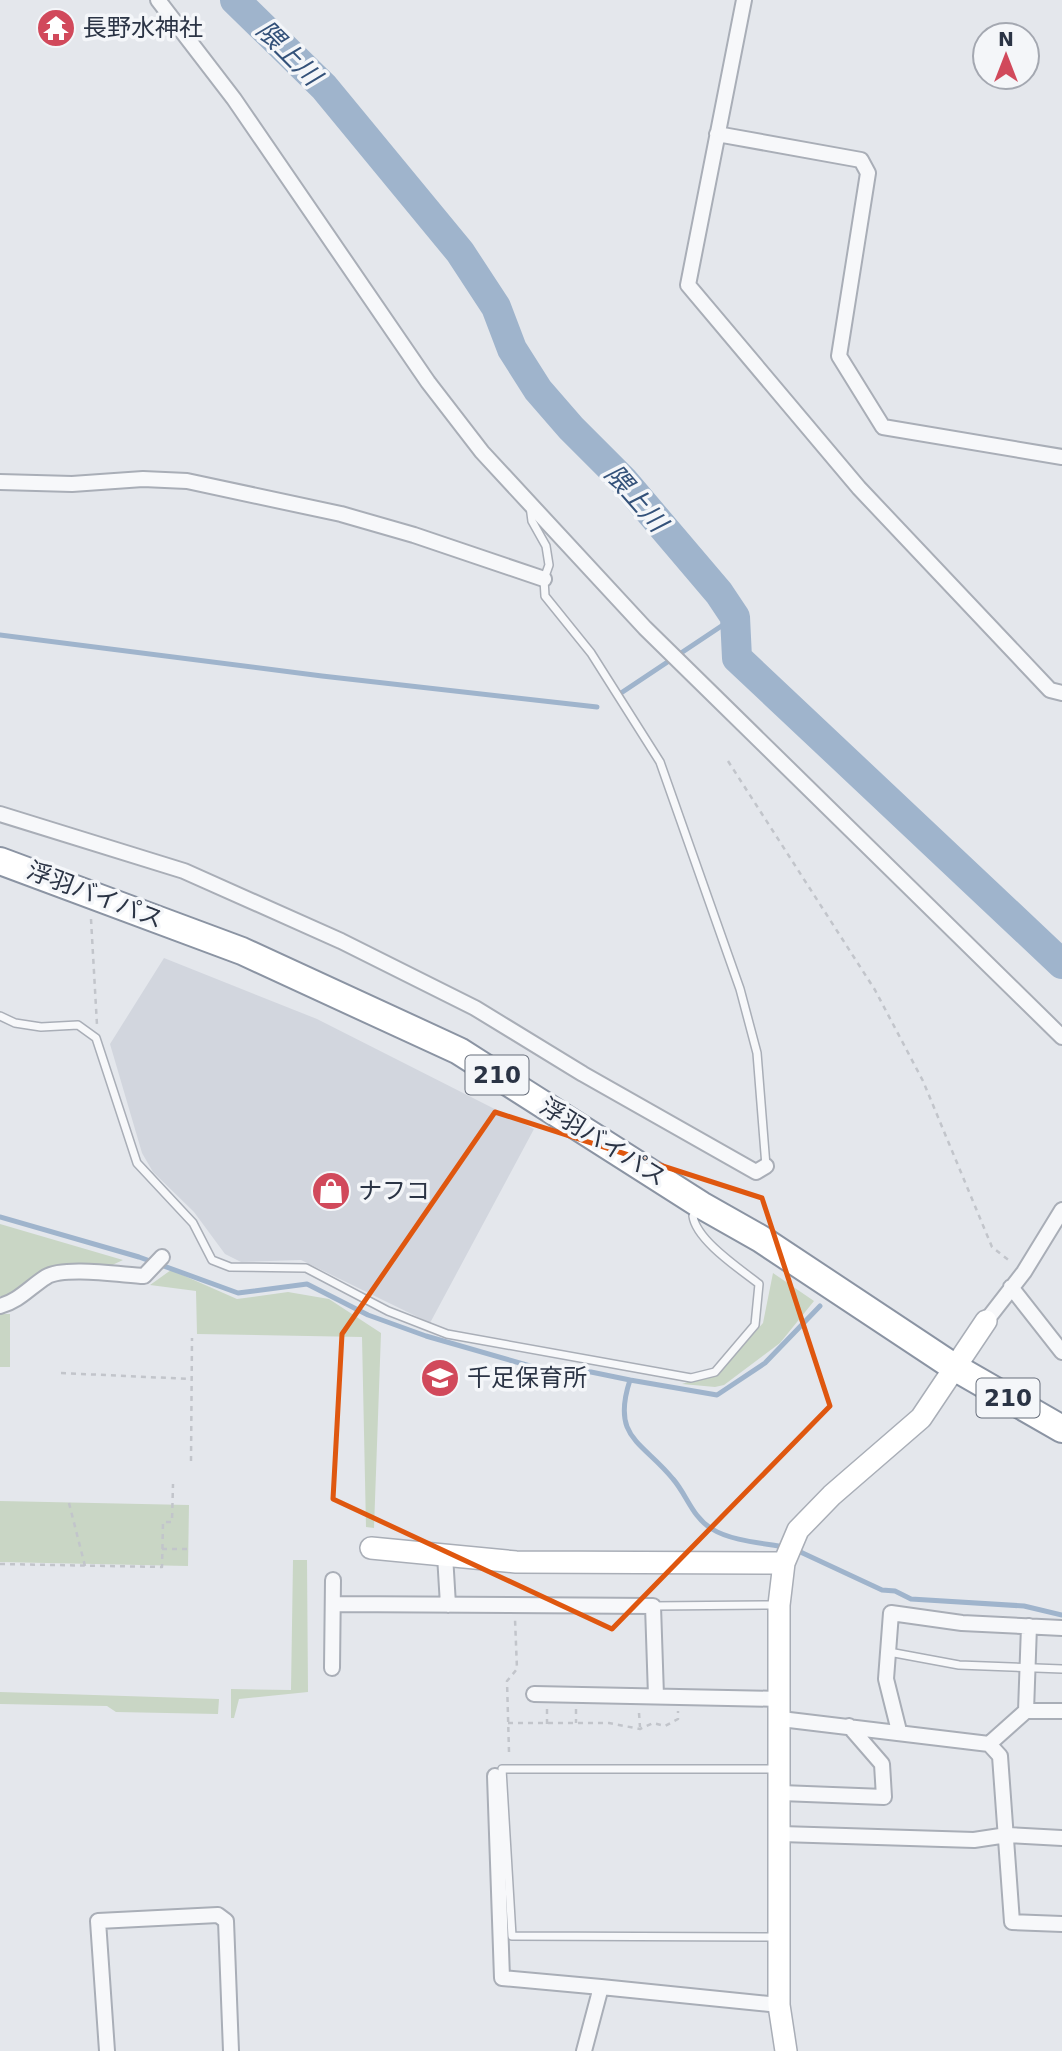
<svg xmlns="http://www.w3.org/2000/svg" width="1062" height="2051" viewBox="0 0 1062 2051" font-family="'DejaVu Sans','Noto Sans JP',sans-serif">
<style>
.built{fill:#d2d6de}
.green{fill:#c9d6c5}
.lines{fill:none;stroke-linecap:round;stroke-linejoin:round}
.stream{stroke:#9fb4cc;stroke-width:5}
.river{stroke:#9fb4cc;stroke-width:30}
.lane-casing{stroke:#a9aeb7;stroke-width:10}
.street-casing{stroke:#a9aeb7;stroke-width:18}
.secondary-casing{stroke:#a9aeb7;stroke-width:24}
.highway-casing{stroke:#8b94a3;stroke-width:30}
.path{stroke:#c2c5cb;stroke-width:2.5;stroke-dasharray:5 5;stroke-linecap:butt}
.lane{stroke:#f7f8fa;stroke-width:7}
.street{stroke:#f7f8fa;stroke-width:14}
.secondary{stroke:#fff;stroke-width:21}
.highway{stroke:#fff;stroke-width:26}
.marked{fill:none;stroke:#df570f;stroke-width:5;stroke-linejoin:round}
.labels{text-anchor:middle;stroke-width:7;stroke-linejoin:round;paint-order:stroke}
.shield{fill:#f4f6f9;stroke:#676e7b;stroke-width:2}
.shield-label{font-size:23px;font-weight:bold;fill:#2b3445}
.poi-label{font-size:24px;fill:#2b3445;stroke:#f4f6f9;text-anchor:start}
.street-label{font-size:24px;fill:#2b3445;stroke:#f4f6f9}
.water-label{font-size:26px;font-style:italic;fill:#34527a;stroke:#f4f6f9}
</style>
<rect width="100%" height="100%" fill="#e4e7ec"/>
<path class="built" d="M164 958 317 1019 534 1129 430 1323 301 1260 241 1262 225 1254 194 1212 153 1172 142 1153 110 1044Z"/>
<path class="green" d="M0 1224 123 1260 108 1267 48 1268 8 1296H0Z
M171 1270 237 1299 288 1292 329 1299 381 1333 374 1528 366 1527 362 1337 197 1334 196 1291 150 1285Z
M773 1273 814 1301 780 1343 724 1385 715 1387 682 1384 720 1372 763 1323Z
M0 1314H10V1367H0Z
M0 1501 189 1505 188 1566 0 1562Z
M293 1560H307L308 1692 239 1699 234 1718H231V1689L291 1690Z
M0 1692 219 1699 218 1714 116 1712 107 1706 0 1704Z"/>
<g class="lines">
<path class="stream" d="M0 635 322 676 597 707
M621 693 735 617
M0 1217 139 1257 238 1293 307 1284 368 1315 426 1336 544 1370 591 1372 630 1380C611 1438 642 1441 673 1479 687 1495 692 1517 712 1529 731 1541 763 1543 785 1547
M630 1380 717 1395 765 1363 820 1306
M794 1549 882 1590 895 1591 911 1599 1024 1606 1062 1615"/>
<path class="river" d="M235 0 324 87 460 252 496 307 512 349 538 390 571 428 623 480 719 593 735 617 737 658 1062 964"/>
<defs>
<path id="lane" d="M530 506 532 521 546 546 549 565 544 579 545 596 591 653 660 762 740 989 757 1053 766 1166
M0 1016 15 1023 41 1027 78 1025 96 1038 137 1163 193 1223 212 1260 230 1267 306 1268 388 1311 447 1334 691 1378 715 1372 755 1325 759 1284C740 1269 696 1240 693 1216L698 1209
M653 1606 775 1605
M889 1652 959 1665 1062 1669
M775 1937 512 1936 502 1769H777"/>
<path id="street" d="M158 0 234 99 428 382 482 452 645 628 1062 1037
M744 0 688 285 859 488 1050 690 1062 693
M717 134 861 160 868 173 839 356 883 427 1062 457
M0 482 72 484 143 479 187 481 341 514 414 535 544 579
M0 814 184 871 341 941 475 1008 583 1074 756 1172 766 1166
M1011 1287 1062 1352
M0 1306C19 1301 30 1287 46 1277 64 1266 122 1275 144 1276L162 1257
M986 1321 1024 1272 1062 1210
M445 1555 448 1605
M334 1604 653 1606 656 1696
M332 1668 333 1580
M534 1694 781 1699
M1026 1711H1062
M781 1719 989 1744 1000 1756 1012 1922 1062 1924
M899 1731 886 1679 891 1613 962 1623 1062 1628
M989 1744 1026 1711 1029 1626
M495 1776 502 1978 601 1987
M781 1793 884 1797 882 1764 849 1726
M781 1834 974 1840 1007 1835 1062 1838
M107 2051 98 1921 218 1915 226 1921 231 2051
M584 2051 601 1987 779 2005"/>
<path id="secondary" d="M371 1548 516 1562 784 1563
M786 2051 779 2005V1605L784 1563 798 1530 832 1495 921 1418 986 1321"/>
<path id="highway" d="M0 861 242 951 459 1051 701 1205 761 1239 954 1367 1062 1429"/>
</defs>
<use href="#lane" class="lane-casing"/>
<use href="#street" class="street-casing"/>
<use href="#secondary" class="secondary-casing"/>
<use href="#highway" class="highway-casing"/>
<path class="path" d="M728 761 875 990 923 1081 992 1247 1011 1262
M91 919 97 1025
M61 1373 191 1379
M191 1461 192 1338
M69 1503 85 1566
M162 1549H187
M0 1564 162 1567 163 1522H172L173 1484
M547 1709V1724
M576 1709V1723
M639 1713 640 1727
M508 1723H609L640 1729 653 1723 665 1726 678 1719V1711
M509 1752 507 1681 517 1669 515 1619"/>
<use href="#lane" class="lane"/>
<use href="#street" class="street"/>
<use href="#secondary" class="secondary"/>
<use href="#highway" class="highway"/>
</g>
<path class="marked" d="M495 1112 762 1198 830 1406 612 1629 333 1499 342 1334Z"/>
<defs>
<symbol id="temple-disc" viewBox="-11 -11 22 22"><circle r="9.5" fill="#d1495b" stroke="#f4f6f9"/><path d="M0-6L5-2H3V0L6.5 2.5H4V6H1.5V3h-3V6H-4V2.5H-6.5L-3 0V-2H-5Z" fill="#fff"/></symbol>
<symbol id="shop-disc" viewBox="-11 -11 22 22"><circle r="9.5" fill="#d1495b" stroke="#f4f6f9"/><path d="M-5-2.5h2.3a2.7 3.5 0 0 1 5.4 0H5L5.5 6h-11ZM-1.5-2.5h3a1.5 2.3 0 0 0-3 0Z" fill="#fff"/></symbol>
<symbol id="school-disc" viewBox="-11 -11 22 22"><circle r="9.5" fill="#d1495b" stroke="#f4f6f9"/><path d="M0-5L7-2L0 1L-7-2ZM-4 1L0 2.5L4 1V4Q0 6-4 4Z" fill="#fff"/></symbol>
</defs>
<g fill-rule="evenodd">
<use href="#temple-disc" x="34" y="6" width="44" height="44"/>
<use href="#shop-disc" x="309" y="1169" width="44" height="44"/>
<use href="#school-disc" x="418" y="1356" width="44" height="44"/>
</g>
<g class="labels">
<g class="shield">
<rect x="465.5" y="1055.5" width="63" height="39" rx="5"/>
<rect x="976.5" y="1378.5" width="63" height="39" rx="5"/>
</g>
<g class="shield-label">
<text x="497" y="1083">210</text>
<text x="1008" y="1406">210</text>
</g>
<g class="poi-label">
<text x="83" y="36">長野水神社</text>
<text x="358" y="1199">ナフコ</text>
<text x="467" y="1386">千足保育所</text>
</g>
<g class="street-label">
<text transform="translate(95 895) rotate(21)" y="8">浮羽バイパス</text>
<text transform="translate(603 1142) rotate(32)" y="8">浮羽バイパス</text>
</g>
<g class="water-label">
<text transform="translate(289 53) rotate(45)" y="9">隈上川</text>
<text transform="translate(636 498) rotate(49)" y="9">隈上川</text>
</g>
</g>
<g transform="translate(1006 56)"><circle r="33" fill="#f4f6f9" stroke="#a4a8b1" stroke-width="2"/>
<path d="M0-5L12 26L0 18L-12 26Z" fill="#d1495b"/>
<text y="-10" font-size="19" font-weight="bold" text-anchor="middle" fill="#2b3445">N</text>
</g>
</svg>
